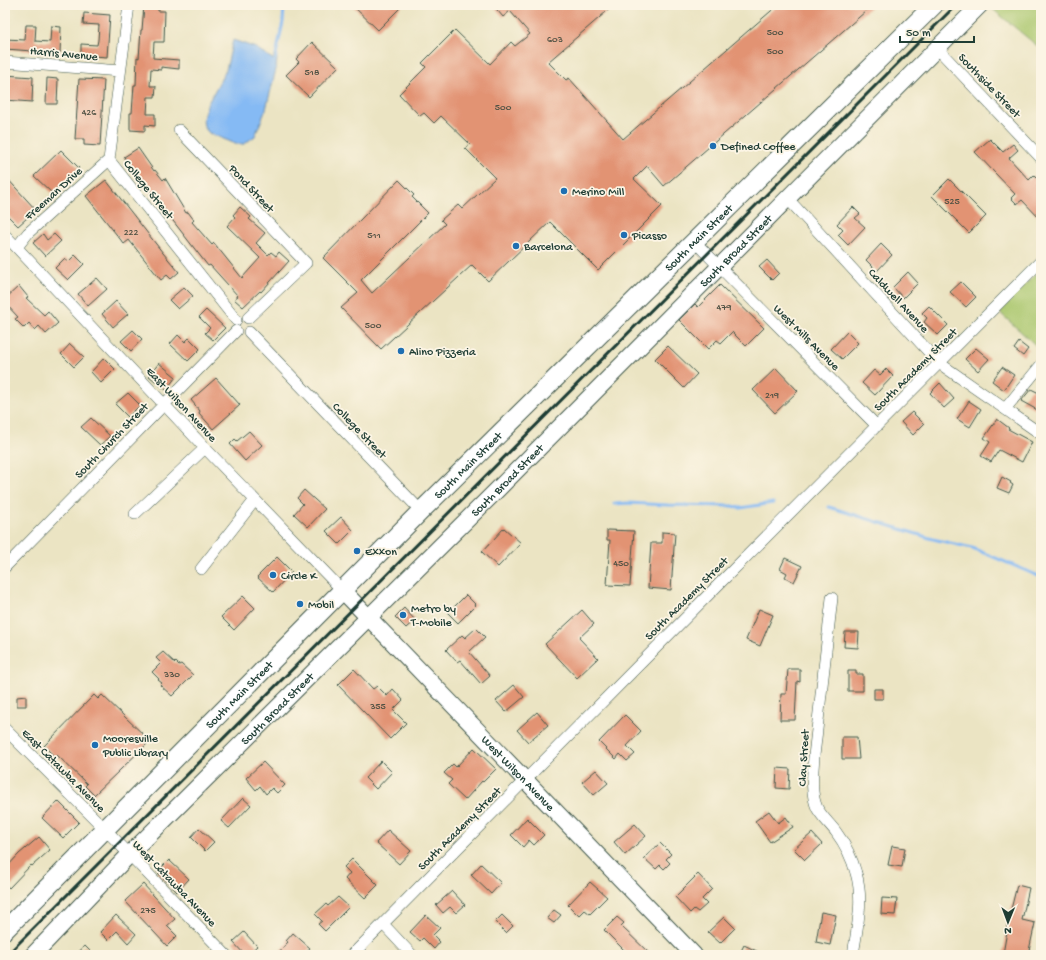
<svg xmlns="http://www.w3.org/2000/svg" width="1046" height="960" viewBox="0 0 1046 960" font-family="'Gochi Hand',sans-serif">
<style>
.green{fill:#acc86f;stroke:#668252}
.water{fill:#85baf4;stroke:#527c94}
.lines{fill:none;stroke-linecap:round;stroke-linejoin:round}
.stream{stroke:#85baf4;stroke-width:3}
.building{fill:#e29373}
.street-casing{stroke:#3e5649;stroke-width:12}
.secondary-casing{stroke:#3e5649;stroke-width:18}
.primary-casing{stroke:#3e5649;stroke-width:20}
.street{stroke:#fff;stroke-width:11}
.secondary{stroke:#fff;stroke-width:16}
.primary{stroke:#fff;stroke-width:18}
.rail{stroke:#1f3d34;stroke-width:3}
.poi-dot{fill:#1f6fb2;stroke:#fcf5e5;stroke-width:1.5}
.labels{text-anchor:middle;stroke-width:3.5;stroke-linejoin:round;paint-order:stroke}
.number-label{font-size:10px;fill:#505244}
.street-label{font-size:12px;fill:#1f3d34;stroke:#fcf5e5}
.poi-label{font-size:12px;fill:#1f3d34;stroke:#fcf5e5;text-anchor:start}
</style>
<rect width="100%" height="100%" fill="#fcf5e5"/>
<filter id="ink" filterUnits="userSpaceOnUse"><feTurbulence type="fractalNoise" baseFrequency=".025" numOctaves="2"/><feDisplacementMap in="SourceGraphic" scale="8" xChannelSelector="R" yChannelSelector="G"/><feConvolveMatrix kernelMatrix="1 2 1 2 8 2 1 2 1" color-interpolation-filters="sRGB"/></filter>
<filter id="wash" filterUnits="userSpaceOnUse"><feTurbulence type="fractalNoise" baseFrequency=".012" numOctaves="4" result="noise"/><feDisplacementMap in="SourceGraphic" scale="16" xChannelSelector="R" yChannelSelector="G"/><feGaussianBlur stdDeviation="0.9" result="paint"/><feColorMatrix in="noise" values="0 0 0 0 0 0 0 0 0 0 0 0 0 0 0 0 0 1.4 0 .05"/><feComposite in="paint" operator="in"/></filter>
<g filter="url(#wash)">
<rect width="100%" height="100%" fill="#ebe4c3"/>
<path class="green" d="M990 5H1041V49L989 6Z
M1041 269V350L998 311Z"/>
<path class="water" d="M233 40 256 48 274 60V55L277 58 276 69 266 109 255 136 244 144H236L209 133 204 127 203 119 207 105 226 70Z"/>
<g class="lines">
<path class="stream" d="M275 60 283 22 284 5
M614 504 628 503 668 505 733 506 740 508 773 503
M829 507 933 539 972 548 1041 577"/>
</g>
<g id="blocks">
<path class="building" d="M144 5H158V11H165L164 42H154L153 58 179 60V69L161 67V70L151 69 150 86H156L155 97H148L147 114H155V126L145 125V131L130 130V113H132L134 85H136L137 57 139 58 141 30H142Z
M352 5H403L378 30Z
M493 5H614L548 62 566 80 569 78 623 139 778 5H873L664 186 647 166 634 179 662 206 598 270 550 222 488 281 472 265 381 349 341 308 358 293 323 258 399 180 414 195 412 197 428 213 361 280 372 293 445 224 441 220 458 205 462 209 495 178 465 148 470 144 441 116 434 123 424 113 420 116 399 94 426 67 422 63 455 30 490 64 511 42 515 46 530 34 510 11 503 17Z
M84 13 110 15 107 57 81 55V44L97 45 98 40 99 25 83 24Z
M26 25H36L35 41 50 42 51 26 61 27 60 53 5 49V39L25 40Z
M312 42 338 67 309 97 286 75 299 62 296 59Z
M5 75 33 77 32 102 5 100Z
M47 78 58 79 57 104H46Z
M79 79 104 80 100 146 84 145V139H75Z
M990 139 1003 152 1013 144 1018 150 1009 158 1029 180 1034 175 1041 182 1037 186 1041 191V220L1022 200 1017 204 1011 198 1015 194 975 152Z
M138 148 154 171 155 170 163 180 165 178 186 213 188 212 194 220 192 222 212 245 214 243 242 278 260 258 227 226 235 217 233 215 240 207 251 217 249 219 265 233 256 243 268 255 271 252 276 256 279 252 289 261 261 292 260 291 243 307 234 299 238 296 210 265 208 266 163 208 152 191 151 193 124 157Z
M61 150 79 168 52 193 34 176Z
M5 176 36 210 18 226 5 213Z
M949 179 986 216 969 233 932 196Z
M106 180 163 253 179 272 171 279 167 275 161 280 129 240 124 244 86 196Z
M853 207 860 214 855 218 865 227 848 245 838 235 843 230 837 224Z
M43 234 47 240 54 234 61 241 45 256 33 243Z
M881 244 892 255 877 271 866 260Z
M75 255 84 264 68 280 55 268 65 258 68 262Z
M767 260 779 273 772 280 759 267Z
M908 272 918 283 903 298 893 287Z
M97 278 107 289 88 306 78 294Z
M961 282 976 297 966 307 950 292Z
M720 285 764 328 746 346 732 332 721 343 717 340 708 349 679 320 695 304 698 307Z
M19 286 28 297 26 298 44 315 48 311 58 323 46 334 39 326 35 330 29 323 24 328 15 319 18 317 5 303V299Z
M184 287 193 296 178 309 169 300Z
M116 301 128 314 113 327 102 314Z
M929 306 948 325 938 335 924 322 927 318 922 313Z
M206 310 225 328 213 340 205 333 210 328 199 317Z
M133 330 142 339 131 351 121 341Z
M847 332 858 343 842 359 831 349Z
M178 335 185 342 189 338 200 349 188 361 170 344Z
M1019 342 1028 349 1023 356 1014 349Z
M70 344 84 357 74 367 61 354Z
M668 346 697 374 684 388 655 359Z
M976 348 989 359 978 371 965 359Z
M104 358 115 369 101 383 91 372Z
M159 363 176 377 166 390 149 376Z
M1002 367 1014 375 1004 390 992 381Z
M776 368 798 391 775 413 753 390Z
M886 369 893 376 875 395 862 383 874 370 880 375Z
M216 378 240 405 213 429 199 413 200 411 191 400Z
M940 383 954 399 944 408 930 393Z
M1031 389 1041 394V412L1021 401Z
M128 393 140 405 128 417 115 404Z
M969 401 981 409 970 427 957 419Z
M912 412 924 424 913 435 901 422Z
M91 418 110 436 100 445 81 427Z
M997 419 1009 428 1008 429 1032 442 1022 462 999 450 991 462 981 456 990 442 984 438Z
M249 431 262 445 245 461 230 444 235 439 237 441Z
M1002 477 1011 482 1010 483 1013 485 1009 493 997 488Z
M304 490 325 509 308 527 294 514 303 504 297 498Z
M341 517 353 530 339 544 326 531Z
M504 528 521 543 498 567 482 552Z
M607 530 634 531 630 586 607 585 610 540H607Z
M662 532 675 533 671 590 648 588 651 543H662Z
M277 557 292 572 273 592 257 577Z
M785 558 802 566 794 582 785 577 787 573 780 569Z
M466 595 476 605 458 623 448 613Z
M243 596 255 608 234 630 221 617Z
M404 608 415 620 406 628 395 617Z
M759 609 773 615 760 646 746 640Z
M582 610 594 624 579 638 598 658 577 678 545 644Z
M476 628 485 637 469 652 490 676 481 684 460 660 457 662 446 650 462 635 465 638Z
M845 632H859L858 648 844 647Z
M163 652 175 663 176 662 179 665 181 664 193 675 172 696 160 685 162 683 158 680 159 679 152 672 161 663 156 658Z
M354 669 373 689 377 686 387 696 393 689 403 700 393 710 406 723 390 739 338 685Z
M788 669H800V682L797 681 795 720H780L781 694H786Z
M848 671H856V674H863V691H848Z
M514 685 524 697 506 712 496 701Z
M874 689H883V699H874Z
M94 695 98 699 102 695 147 738 145 742 147 744 94 795 85 786 87 784 57 755 55 757 44 746Z
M26 696V706H17V697Z
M537 712 548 725 528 742 517 730Z
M625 715 641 731 627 746 635 754 627 761 620 754 616 759 599 742Z
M842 737H857L859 759H842Z
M474 748 496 769 483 782 482 781 465 800 448 784 452 780 444 773 453 764 456 767Z
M381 761 392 772 376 789 365 778Z
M263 762 285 785 277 793 272 788 266 794 260 786 256 790 246 778Z
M777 768 790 769 789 789 776 788Z
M596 770 608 783 594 795 582 782Z
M243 798 251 805 229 828 221 821Z
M58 801 79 822 63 838 42 818Z
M769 811 778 823 786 817 793 827 770 842 755 821Z
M527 818 544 835 534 845 529 840 523 847 511 835Z
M635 824 646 836 625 855 614 842Z
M199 828 214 842 205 851 191 837Z
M388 830 411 851 399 864 376 843Z
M812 833 822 844 805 860 794 849Z
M39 837 50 850 32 866 31 865 9 888 5 884V869L19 854Z
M660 843 671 854 666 859 670 863 664 869 660 865 656 869 644 858Z
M892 846 905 848 902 867 888 865Z
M352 859 378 885 365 898 345 879 350 873 344 867Z
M169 860 189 879 177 892 157 872Z
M481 864 501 883 491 894 471 875Z
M698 874 712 889 702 899 707 904 698 912 694 909 690 913 675 897Z
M590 882 607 897 590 914 585 910 579 916 568 905Z
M143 884 175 919 167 926 177 936 167 946 125 901Z
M1017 885 1029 888 1022 920 1035 923 1028 955 1003 954 1007 931 1006 930Z
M452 891 465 905 456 913 450 907 443 913 436 905Z
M338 897 349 907 325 931 318 924 322 921 315 914 326 904 328 906Z
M882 898 897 899 895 915 881 914Z
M554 910 561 915 554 923 547 918Z
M821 912 836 915 830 945 816 942Z
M116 915 136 934 128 943 117 931 108 940 100 932Z
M426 915 440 928 433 935 440 942 434 949 423 938 420 941 410 932Z
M502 915 513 926 506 933 495 922Z
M617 917 624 923 621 926 651 955H629L604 930Z
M724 917 735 928 720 943 708 932Z
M244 932 257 946 247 955H245L233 942Z
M293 933 310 948 304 955H276L288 942 286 941Z
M744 945 765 955H739Z
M85 946 94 955H75Z"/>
</g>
</g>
<g filter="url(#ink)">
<use href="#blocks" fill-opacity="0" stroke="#3e5649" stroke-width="1"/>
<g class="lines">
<defs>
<path id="street" d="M129 5 109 160 236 320
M937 48 1041 158
M5 62 120 71
M179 130 306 263 248 318
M788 199 939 363 1041 434
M5 235 205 448 342 590
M695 242 877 426
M17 247 28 233 109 160
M249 332 421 511
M1005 409 1041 365
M135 514 205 448
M5 567 236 331
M201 569 255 500
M832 598 814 756C813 772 810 792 817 808 822 817 830 824 836 832 845 844 852 858 856 873 864 900 857 928 853 955
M5 729 105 829 226 955
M383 924 412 955
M352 955 722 581 1041 261"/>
<g id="secondary">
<path id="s1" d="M342 590 694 955"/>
<path id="s2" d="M33 955 129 855 496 491 980 5"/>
</g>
<g id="primary">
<path id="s3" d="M5 930 421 511 934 5"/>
</g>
</defs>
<use href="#street" class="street-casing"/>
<use href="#secondary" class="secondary-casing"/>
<use href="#primary" class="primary-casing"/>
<use href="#street" class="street"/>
<use href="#secondary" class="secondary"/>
<use href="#primary" class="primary"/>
<path class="rail" d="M7 955 956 5"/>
</g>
</g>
<g class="poi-dot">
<circle cx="713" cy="146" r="4"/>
<circle cx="564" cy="191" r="4"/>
<circle cx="624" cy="235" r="4"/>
<circle cx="516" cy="246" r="4"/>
<circle cx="401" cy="351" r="4"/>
<circle cx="357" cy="551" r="4"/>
<circle cx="273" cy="575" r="4"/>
<circle cx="300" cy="604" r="4"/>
<circle cx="403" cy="615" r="4"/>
<circle cx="95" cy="745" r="4"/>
</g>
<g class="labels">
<g class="number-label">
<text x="775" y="35">500</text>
<text x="555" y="42">603</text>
<text x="775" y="54">500</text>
<text x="312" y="75">518</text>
<text x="503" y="110">500</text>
<text x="89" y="115">426</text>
<text x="952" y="204">525</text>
<text x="131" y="235">222</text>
<text x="374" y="238">511</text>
<text x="724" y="310">479</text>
<text x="373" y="328">500</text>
<text x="772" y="398">219</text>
<text x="621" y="566">450</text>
<text x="172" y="677">330</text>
<text x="378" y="709">355</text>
<text x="148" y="913">275</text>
</g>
<g class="street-label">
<text transform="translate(64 53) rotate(5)" y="4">Harris Avenue</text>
<text transform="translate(990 85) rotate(46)" y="4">Southside Street</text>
<text transform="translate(252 188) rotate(47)" y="4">Pond Street</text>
<text transform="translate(149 189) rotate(51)" y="4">College Street</text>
<text transform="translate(53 193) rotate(-42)" y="4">Freeman Drive</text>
<text dy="4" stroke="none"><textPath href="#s3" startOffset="980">South Main Street</textPath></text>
<text dy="4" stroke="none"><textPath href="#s2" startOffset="995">South Broad Street</textPath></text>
<text transform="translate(899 300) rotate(47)" y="4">Caldwell Avenue</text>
<text transform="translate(807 337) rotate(45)" y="4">West Mills Avenue</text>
<text transform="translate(915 369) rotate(-45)" y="4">South Academy Street</text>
<text transform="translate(182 404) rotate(47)" y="4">East Wilson Avenue</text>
<text transform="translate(360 430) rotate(46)" y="4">College Street</text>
<text transform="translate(111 440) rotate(-46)" y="4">South Church Street</text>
<text dy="4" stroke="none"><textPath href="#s3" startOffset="656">South Main Street</textPath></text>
<text dy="4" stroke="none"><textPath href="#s2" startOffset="671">South Broad Street</textPath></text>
<text transform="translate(686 598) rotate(-45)" y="4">South Academy Street</text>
<text dy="4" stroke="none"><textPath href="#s3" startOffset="332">South Main Street</textPath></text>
<text dy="4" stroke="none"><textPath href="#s2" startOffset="347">South Broad Street</textPath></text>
<text transform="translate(803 758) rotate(-87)" y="4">Clay Street</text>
<text transform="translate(64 770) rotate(45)" y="4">East Catawba Avenue</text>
<text dy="4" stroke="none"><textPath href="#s1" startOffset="254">West Wilson Avenue</textPath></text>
<text transform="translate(459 828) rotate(-45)" y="4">South Academy Street</text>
<text transform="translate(175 883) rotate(46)" y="4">West Catawba Avenue</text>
</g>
<g class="poi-label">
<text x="721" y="150">Defined Coffee</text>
<text x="572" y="195">Merino Mill</text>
<text x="632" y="239">Picasso</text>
<text x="524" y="250">Barcelona</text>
<text x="409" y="355">Alino Pizzeria</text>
<text x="365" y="555">Exxon</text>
<text x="281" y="579">Circle K</text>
<text x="308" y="608">Mobil</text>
<text x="411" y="612">Metro by<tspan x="411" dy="14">T-Mobile</tspan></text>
<text x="103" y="742">Mooresville<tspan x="103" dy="14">Public Library</tspan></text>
</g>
</g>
<rect width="1046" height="960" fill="none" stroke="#fcf5e5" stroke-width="20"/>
<g transform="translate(1008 922) rotate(181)" stroke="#fcf5e5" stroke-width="3" paint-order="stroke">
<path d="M0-3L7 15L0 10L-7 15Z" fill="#1f3d34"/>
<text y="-6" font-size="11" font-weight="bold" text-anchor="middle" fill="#1f3d34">N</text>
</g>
<path d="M900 36v6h74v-6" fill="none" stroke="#1f3d34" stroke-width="2"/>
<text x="906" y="36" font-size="12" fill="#1f3d34" stroke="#fcf5e5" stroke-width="3" paint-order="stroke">50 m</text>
</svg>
